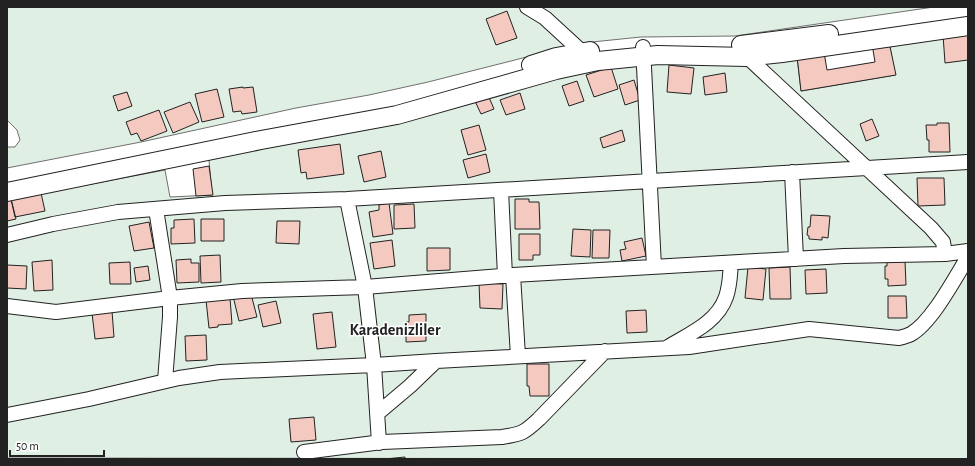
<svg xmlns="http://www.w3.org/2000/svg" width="975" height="466" viewBox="0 0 975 466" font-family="'Alegreya Sans',sans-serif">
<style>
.green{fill:#e0efe3;stroke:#6f6f6f}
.building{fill:#f3c9c0;stroke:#222}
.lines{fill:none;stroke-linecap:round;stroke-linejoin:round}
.minor-casing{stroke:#222;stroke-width:16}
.major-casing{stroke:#222;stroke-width:20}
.minor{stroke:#fff;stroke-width:14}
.major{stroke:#fff;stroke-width:18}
.labels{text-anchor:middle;stroke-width:3;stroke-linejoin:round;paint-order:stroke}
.district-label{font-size:16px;font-weight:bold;fill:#222;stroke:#fff}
</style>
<rect width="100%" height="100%" fill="#fff"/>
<path class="green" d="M7 7H934L735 36 641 37 582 43 428 82 369 95 296 108 141 142 7 168V147H15L20 140 17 130 7 120Z
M968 31V459L7 458V200L165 170 170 197 212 195 209 160 290 141 399 122 575 74 632 64 797 56 801 91 895 75 889 42Z"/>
<path class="building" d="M507 11 517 38 496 45 486 19Z
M968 31V60L945 63 943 35Z
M889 42 896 75 801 91 797 56 824 52 827 70 875 62 872 44Z
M669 65 694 68 691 94 667 92Z
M611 67 618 89 594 97 586 75Z
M725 73 727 92 705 95 703 77Z
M634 80 640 100 625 105 619 85Z
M577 81 584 101 569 106 562 86Z
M243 87V88L253 87 257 112 242 114 241 111 233 112 229 89Z
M217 89 224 117 202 122 195 94Z
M127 92 132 106 118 111 113 96Z
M520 93 525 109 506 115 500 100Z
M488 95 494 109 481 114 475 101Z
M190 102 199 122 173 133 164 112Z
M159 110 167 131 141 141 137 133 131 135 126 122Z
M872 119 879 136 866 141 860 124Z
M937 123H949L950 152H929V140H927L926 125H937Z
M479 125 486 150 468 155 461 130Z
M622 130 625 141 603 148 600 138Z
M340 144 344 174 307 179 306 172 301 173 298 150Z
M381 151 386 177 364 182 358 156Z
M486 154 490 172 468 178 463 160Z
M209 166 213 195 196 196 193 169Z
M917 178H944L945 205 918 206Z
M41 193 45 211 15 217 11 199Z
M11 199 16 219 7 221V200Z
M515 199H529V202H539L540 229H515Z
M389 203 393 234 373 237 369 212 379 210V205Z
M414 204 415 228 394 229V205Z
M811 215 830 216 828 238 822 237V240L809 239V236L807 235 808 227H810Z
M194 219 195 243 171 244V228H174V220Z
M201 219H224V241H201Z
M277 221H300L299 244 276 243Z
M149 222 154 248 134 251 129 226Z
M573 229 591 230 590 257 571 256Z
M593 230H610L609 258H592Z
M519 234H540V255H533V260H519Z
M642 238 646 256 622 261 620 250 626 249 624 242Z
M392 240 395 266 374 269 370 243Z
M427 248H450V270L427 271Z
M220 255 221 282 201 283 200 256Z
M191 259V263H199V282L177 283 176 260Z
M52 260 53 290 34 291 32 262Z
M887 261H905L906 285 888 286V279H885V266H887Z
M130 262 131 284H110L109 263Z
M7 265 27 266 26 289 7 288Z
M148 266 150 280 136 282 134 268Z
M748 267 766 269 763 300 745 298Z
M790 267 791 299H770L769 268Z
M826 269 827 293 806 294 805 270Z
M479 283 503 284 502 309 480 308Z
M251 294 257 317 239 321 233 296Z
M888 296H906L907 318H888Z
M230 298 232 324 218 325V327L209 328 206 300Z
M276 301 281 323 263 327 258 305Z
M646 310 647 332 627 333 626 311Z
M112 311 114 337 95 339 92 313Z
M332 312 336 347 317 349 313 314Z
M426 314V341L406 342V322H409V315Z
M206 335 207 360 186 361 185 336Z
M527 364H549V396H530L529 386H527Z
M314 417 316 440 291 442 289 419Z
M405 457V459H385Z"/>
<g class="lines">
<defs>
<path id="minor" d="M527 7 545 18 582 52
M643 47 654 267
M742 52 931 228 943 242 945 254
M792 172 796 259
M501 190 505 276
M347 199 365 287 374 365 379 443
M156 209 170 298V317L165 381
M7 235 53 224 118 212 225 203 347 199 968 162
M513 275 518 356
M7 306 56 312 170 298 242 291 365 287 513 275 844 256 945 254 968 251
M668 347C689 334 717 323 726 297 730 286 730 274 731 263
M378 413 410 386 436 361
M7 415 89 399 179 378 220 372 374 365 436 361 689 347 809 329 899 338C903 337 907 336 911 334 932 322 955 278 968 257
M304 452 382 442 502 437C522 434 524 433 539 419L605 351"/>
<path id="major" d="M741 45 829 34
M531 65 556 57 590 51
M7 192 261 140 397 115 556 70 598 61 658 55 747 57 782 53 968 26"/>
</defs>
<use href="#minor" class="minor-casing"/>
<use href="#major" class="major-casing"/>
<use href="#minor" class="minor"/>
<use href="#major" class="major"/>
</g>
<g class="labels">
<g class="district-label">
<text x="395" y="335">Karadenizliler</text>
</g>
</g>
<rect width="975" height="466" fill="none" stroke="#222222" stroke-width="16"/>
<path d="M10 450v6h94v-6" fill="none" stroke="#222222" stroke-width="2"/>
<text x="16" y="450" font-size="12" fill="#222222" stroke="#ffffff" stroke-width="3" paint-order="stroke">50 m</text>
</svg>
